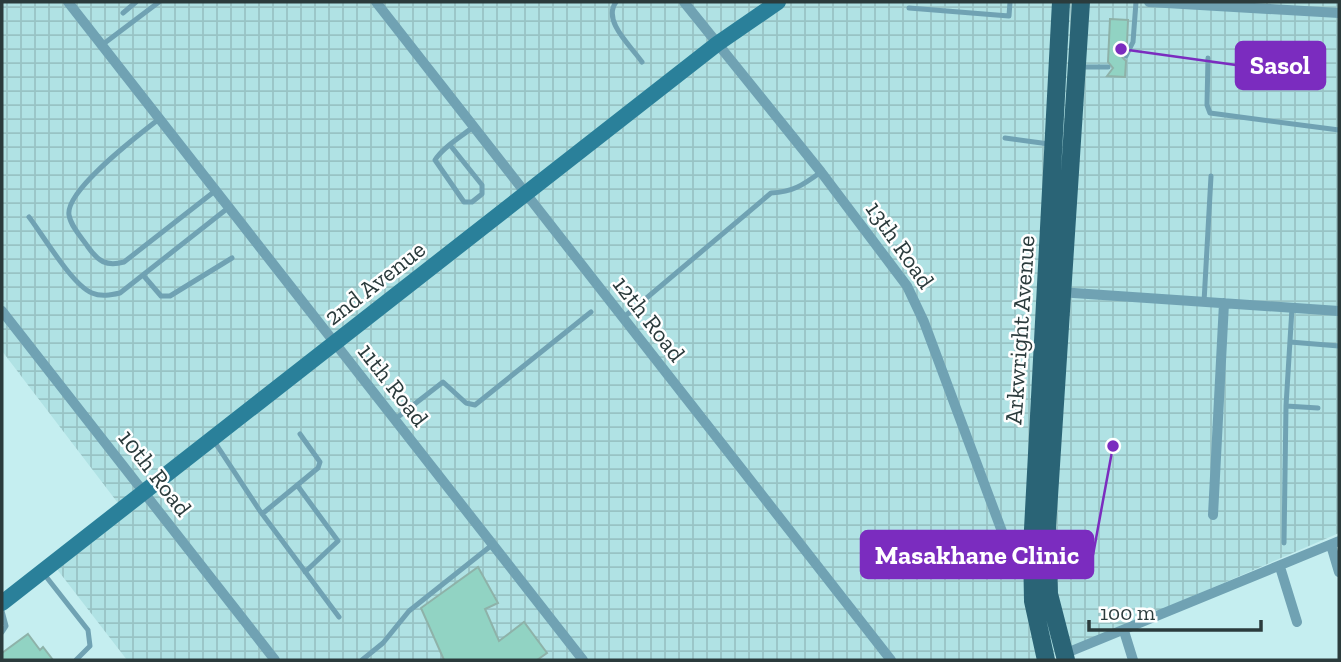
<svg xmlns="http://www.w3.org/2000/svg" width="1341" height="662" viewBox="0 0 1341 662" font-family="'Zilla Slab',serif">
<style>
.industrial{fill:url(#industrial-grid)}
.building{fill:#91d3c3;stroke:#8eb2a9;stroke-width:2}
.lines{fill:none;stroke-linecap:round;stroke-linejoin:round}
.lane{stroke:#70a2b3;stroke-width:5}
.street{stroke:#70a2b3;stroke-width:10}
.secondary{stroke:#2a809a;stroke-width:16}
.primary{stroke:#2a6476;stroke-width:18}
.labels{text-anchor:middle;stroke-width:5;stroke-linejoin:round;paint-order:stroke}
.street-label{font-size:24px;fill:#2b3b3c;stroke:#fff}
.leader{fill:none;stroke:#7b2cbf;stroke-width:2.5}
.callout-dot{fill:#7b2cbf;stroke:#fff;stroke-width:2.5}
.callout{fill:#7b2cbf;stroke:#7b2cbf;stroke-width:2.5}
.callout-label{font-size:26px;text-anchor:middle;font-weight:bold;fill:#fff}
</style>
<defs>
<pattern id="industrial-grid" width="8" height="8" patternUnits="userSpaceOnUse" patternTransform="scale(1.75)"><rect width="8" height="8" fill="#b0e2e4"/><path d="M0 4h8M4 0v8" fill="none" stroke="#98c3c4"/></pattern>
</defs>
<rect width="100%" height="100%" fill="#c5eef0"/>
<path class="industrial" d="M2 2H1339V533L1045 660H127L53 564 124 511 2 351Z"/>
<path class="building" d="M1110 19 1128 20 1127 43 1121 56 1126 61 1125 77 1107 76 1113 68 1108 62Z
M478 567 498 603 485 609 499 641 524 622 547 653 537 660H444L421 608Z
M28 634 40 650 43 647 53 660H2V653Z"/>
<g class="lines">
<path class="lane" d="M616 2C602 21 631 46 642 62
M909 8 1009 16 1010 2
M123 13 136 2
M102 45 159 2
M1126 56 1133 42 1136 2
M1208 58 1207 105 1210 113 1339 130
M1080 67H1108
M159 119C140 134 65 190 69 215 71 227 82 238 88 247 98 261 106 267 124 262L215 191
M1005 138 1049 144
M450 145 482 185V194L472 202H464L435 160C443 147 461 137 473 127
M29 217C43 235 72 285 92 293 101 297 111 295 120 293L228 208
M143 275 161 296H170L232 258
M1204 302 1211 176
M624 317 771 193C793 192 803 185 821 172
M1290 342 1339 346
M1286 406 1318 408
M394 420 443 382 466 403 475 405 591 312
M214 441 260 511 339 617
M297 485 338 541 305 572
M262 514 318 468 320 462 300 434
M1284 543 1286 406 1292 308
M44 574 88 630 90 646 76 660
M2 611 6 626 2 632
M362 660 383 643 409 611 492 545"/>
<path class="street" d="M68 2 583 660
M376 2 891 660
M684 2 821 172 907 286 924 322 1010 553
M1149 2 1339 13
M1059 292 1339 311
M2 311 275 660
M1213 515 1224 303
M1331 545 1339 572
M1280 567 1297 622
M1124 631 1133 660
M1064 654 1339 541"/>
<path class="secondary" d="M2 603 717 44 778 2"/>
<path class="primary" d="M1046 660 1033 601 1032 548 1061 2
M1066 660 1049 594 1047 527 1081 2"/>
</g>
<g class="labels">
<g class="street-label">
<text transform="translate(900 245) rotate(55)" y="8">13th Road</text>
<text transform="translate(375 283) rotate(-38)" y="8">2nd Avenue</text>
<text transform="translate(649 319) rotate(52)" y="8">12th Road</text>
<text transform="translate(1020 330) rotate(-86)" y="8">Arkwright Avenue</text>
<text transform="translate(393 385) rotate(52)" y="8">11th Road</text>
<text transform="translate(155 473) rotate(52)" y="8">10th Road</text>
</g>
</g>
<path class="leader" d="M1121 49L1236 65M1113 446L1093 555"/>
<g class="callout-dot">
<circle cx="1121" cy="49" r="7"/>
<circle cx="1113" cy="446" r="7"/>
</g>
<g class="callout">
<rect x="1236" y="42" width="89" height="47" rx="7"/>
<rect x="861" y="531" width="232" height="47" rx="7"/>
</g>
<g class="callout-label">
<text x="1280" y="74">Sasol</text>
<text x="977" y="564">Masakhane Clinic</text>
</g>
<rect width="1341" height="662" fill="none" stroke="#2b3b3c" stroke-width="7"/>
<path d="M1089 620v10h172v-10" fill="none" stroke="#2b3b3c" stroke-width="3.5"/>
<text x="1100" y="620" font-size="21" fill="#2b3b3c" stroke="#ffffff" stroke-width="5" paint-order="stroke">100 m</text>
</svg>
